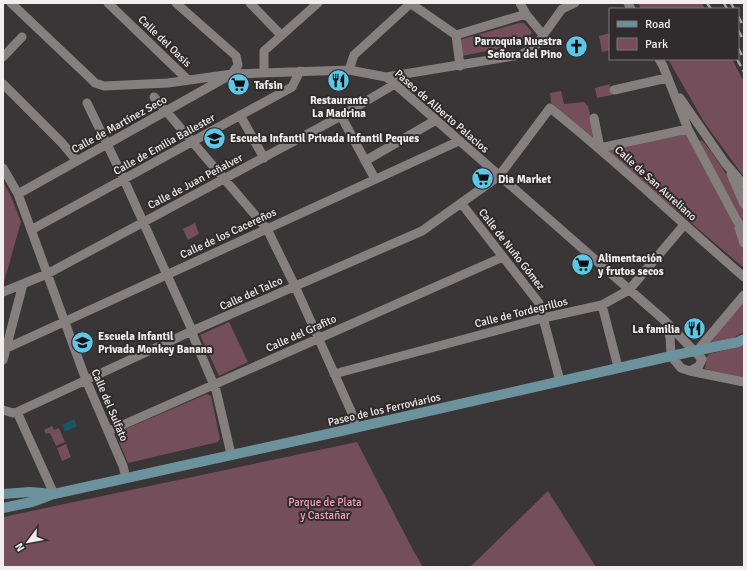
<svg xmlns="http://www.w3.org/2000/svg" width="747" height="570" viewBox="0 0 747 570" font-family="Signika,sans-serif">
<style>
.green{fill:#744e5a}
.water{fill:#195564}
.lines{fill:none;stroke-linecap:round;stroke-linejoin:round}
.minor{stroke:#857f80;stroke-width:9}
.secondary{stroke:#6c929d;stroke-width:10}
.rail{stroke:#a7a2a3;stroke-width:2.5;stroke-dasharray:8 4;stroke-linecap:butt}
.labels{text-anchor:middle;stroke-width:4;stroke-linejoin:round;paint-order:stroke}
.street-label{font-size:11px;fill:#f2eeef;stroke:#302b2c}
.poi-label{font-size:11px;font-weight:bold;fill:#f2eeef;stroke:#302b2c;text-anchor:start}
.park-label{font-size:11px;fill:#f89fbc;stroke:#302b2c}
</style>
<rect width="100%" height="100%" fill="#3a3536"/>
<path class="green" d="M638 3H702L705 9H641Z
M519 23H524L532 32 529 40 523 44 462 56 459 40Z
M610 33V50L602 52 599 36Z
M668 59H732L744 82V177L704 122Z
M610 84 612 95 597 98 595 88Z
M561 91 564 104 584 102 588 106 596 139H595L551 103 550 93Z
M685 134 688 136 737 230 744 250V268L607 151Z
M701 140C712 149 741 196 744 211 745 216 744 222 744 227L699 141Z
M3 182 10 194 21 222 4 282 3 283Z
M195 223 199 234 188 240 183 229Z
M744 298V332L733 338 710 343Z
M229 322 248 362 219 376 200 335Z
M744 345V378L705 369 706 358 709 354Z
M207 394 211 396 220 439 218 442 128 463 116 435V433Z
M52 426 54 430 59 428 65 442 56 446 50 433 46 434 44 430Z
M357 442 413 550 423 567H3V517Z
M66 444 71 457 62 461 57 448Z
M548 491 596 567H470Z"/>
<path class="water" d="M74 419 77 426 65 432 62 425Z"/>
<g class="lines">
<path class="minor" d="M11 3 90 78 95 83 104 86 168 83 232 74 349 70 386 77 395 84 664 320 702 359 699 366 690 371
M108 3 188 80
M250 3 281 35
M410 3 456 35 460 66
M520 3 526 14 544 36
M628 3 631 9
M456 35 526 14
M3 57 22 37
M659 59 663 66 688 129 736 219 744 232
M349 70 354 55 411 3
M264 72V51L318 3
M386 77 520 55 534 48 562 9 575 3
M3 84 62 143 77 161
M614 90 667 78
M154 97 267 229 295 286 351 411 356 427
M680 98 725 163 744 185
M87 103 121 173 191 328 194 338 216 390 231 454
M240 115 264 158
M341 116 375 179
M594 118 600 148 688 129
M365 161 436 120
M3 168 18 194 86 380 123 466 126 478
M731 174 744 204
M18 194 232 74 238 65 236 56 176 3
M461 203 539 303 560 381
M739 228 744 243
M31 230 292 87 300 71
M3 292 47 274 341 116 395 84
M602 305 618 367
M666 325 670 337 671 356 681 368 690 371 744 382
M7 348 459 141
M697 351 744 295
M3 360 23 284
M334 374 543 318 602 305 629 290 684 225
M3 410 13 413 17 412 192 331 422 231 499 176 550 108C617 161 679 221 744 277
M17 412 54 494
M109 431 503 257"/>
<path class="secondary" d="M3 494 30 492 54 494 341 431 671 356 738 342 744 339
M3 508 32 502 51 495"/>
<path class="rail" d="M707 3 711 9
M724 3 727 9
M731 3 734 9
M738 16 744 27
M738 30 744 41
M738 48 744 59
M737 59 744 72"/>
</g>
<defs>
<symbol id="church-disc" viewBox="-11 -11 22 22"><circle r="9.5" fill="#5ac8e6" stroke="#302b2c"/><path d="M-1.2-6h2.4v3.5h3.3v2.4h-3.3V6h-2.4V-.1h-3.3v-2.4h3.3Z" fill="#111"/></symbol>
<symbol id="restaurant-disc" viewBox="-11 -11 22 22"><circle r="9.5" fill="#5ac8e6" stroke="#302b2c"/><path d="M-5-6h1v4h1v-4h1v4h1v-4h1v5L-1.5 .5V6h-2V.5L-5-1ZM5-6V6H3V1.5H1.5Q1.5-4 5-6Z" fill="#111"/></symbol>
<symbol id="supermarket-disc" viewBox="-11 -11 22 22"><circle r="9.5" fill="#5ac8e6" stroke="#302b2c"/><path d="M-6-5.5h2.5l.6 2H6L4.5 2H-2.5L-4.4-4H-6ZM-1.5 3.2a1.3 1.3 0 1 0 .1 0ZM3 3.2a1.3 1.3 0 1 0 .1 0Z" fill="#111"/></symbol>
<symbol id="school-disc" viewBox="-11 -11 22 22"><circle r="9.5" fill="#5ac8e6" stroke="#302b2c"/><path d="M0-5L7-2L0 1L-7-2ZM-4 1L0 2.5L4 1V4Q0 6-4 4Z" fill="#111"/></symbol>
</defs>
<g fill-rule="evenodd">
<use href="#church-disc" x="564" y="34" width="25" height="25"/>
<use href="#restaurant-disc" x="326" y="68" width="25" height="25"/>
<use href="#supermarket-disc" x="226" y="72" width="25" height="25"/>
<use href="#school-disc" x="202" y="126" width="25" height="25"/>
<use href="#supermarket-disc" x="470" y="166" width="25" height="25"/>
<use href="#supermarket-disc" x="570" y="252" width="25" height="25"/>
<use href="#restaurant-disc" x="682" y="316" width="25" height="25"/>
<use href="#school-disc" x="70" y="330" width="25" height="25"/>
</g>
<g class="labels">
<g class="street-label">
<text transform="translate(165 41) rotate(44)" y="4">Calle del Oasis</text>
<text transform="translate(442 111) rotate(41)" y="4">Paseo de Alberto Palacios</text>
<text transform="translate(119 124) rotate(-29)" y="4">Calle de Martínez Seco</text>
<text transform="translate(164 144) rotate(-29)" y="4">Calle de Emilia Ballester</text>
<text transform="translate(195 181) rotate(-28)" y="4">Calle de Juan Peñalver</text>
<text transform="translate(656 183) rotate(42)" y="4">Calle de San Aureliano</text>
<text transform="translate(228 233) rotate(-25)" y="4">Calle de los Cacereños</text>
<text transform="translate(512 249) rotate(52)" y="4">Calle de Nuño Gómez</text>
<text transform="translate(251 293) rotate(-24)" y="4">Calle del Talco</text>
<text transform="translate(521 312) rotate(-14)" y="4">Calle de Tordegrillos</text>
<text transform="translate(301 333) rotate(-24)" y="4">Calle del Grafito</text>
<text transform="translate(110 405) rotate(67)" y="4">Calle del Sulfato</text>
<text transform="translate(384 409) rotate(-13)" y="4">Paseo de los Ferroviarios</text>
</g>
<g class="poi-label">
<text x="562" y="45" text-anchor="end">Parroquia Nuestra<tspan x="562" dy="13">Señora del Pino</tspan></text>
<text x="254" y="89">Tafsin</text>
<text x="339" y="104" text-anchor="middle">Restaurante<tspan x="339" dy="13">La Madrina</tspan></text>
<text x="230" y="142">Escuela Infantil Privada Infantil Peques</text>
<text x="498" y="183">Dia Market</text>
<text x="598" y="262">Alimentación<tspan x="598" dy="13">y frutos secos</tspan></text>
<text x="680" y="333" text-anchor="end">La familia</text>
<text x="98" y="340">Escuela Infantil<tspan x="98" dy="13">Privada Monkey Banana</tspan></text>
</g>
<g class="park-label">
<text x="325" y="506">Parque de Plata<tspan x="325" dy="13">y Castañar</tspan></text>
</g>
</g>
<rect width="747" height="570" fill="none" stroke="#f2eeef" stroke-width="8"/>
<rect x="609" y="8" width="130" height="52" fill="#302b2c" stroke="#7e797a"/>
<rect x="617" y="21" width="20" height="6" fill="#6c929d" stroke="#7e797a"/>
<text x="645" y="28" font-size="12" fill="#f2eeef">Road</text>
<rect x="617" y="38" width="20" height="12" fill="#744e5a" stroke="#7e797a"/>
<text x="645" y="48" font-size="12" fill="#f2eeef">Park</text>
<g transform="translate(28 542) rotate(238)" stroke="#302b2c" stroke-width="3" paint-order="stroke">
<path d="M0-3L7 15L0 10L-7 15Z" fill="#f2eeef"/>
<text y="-6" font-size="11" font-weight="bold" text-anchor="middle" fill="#f2eeef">N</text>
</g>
</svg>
